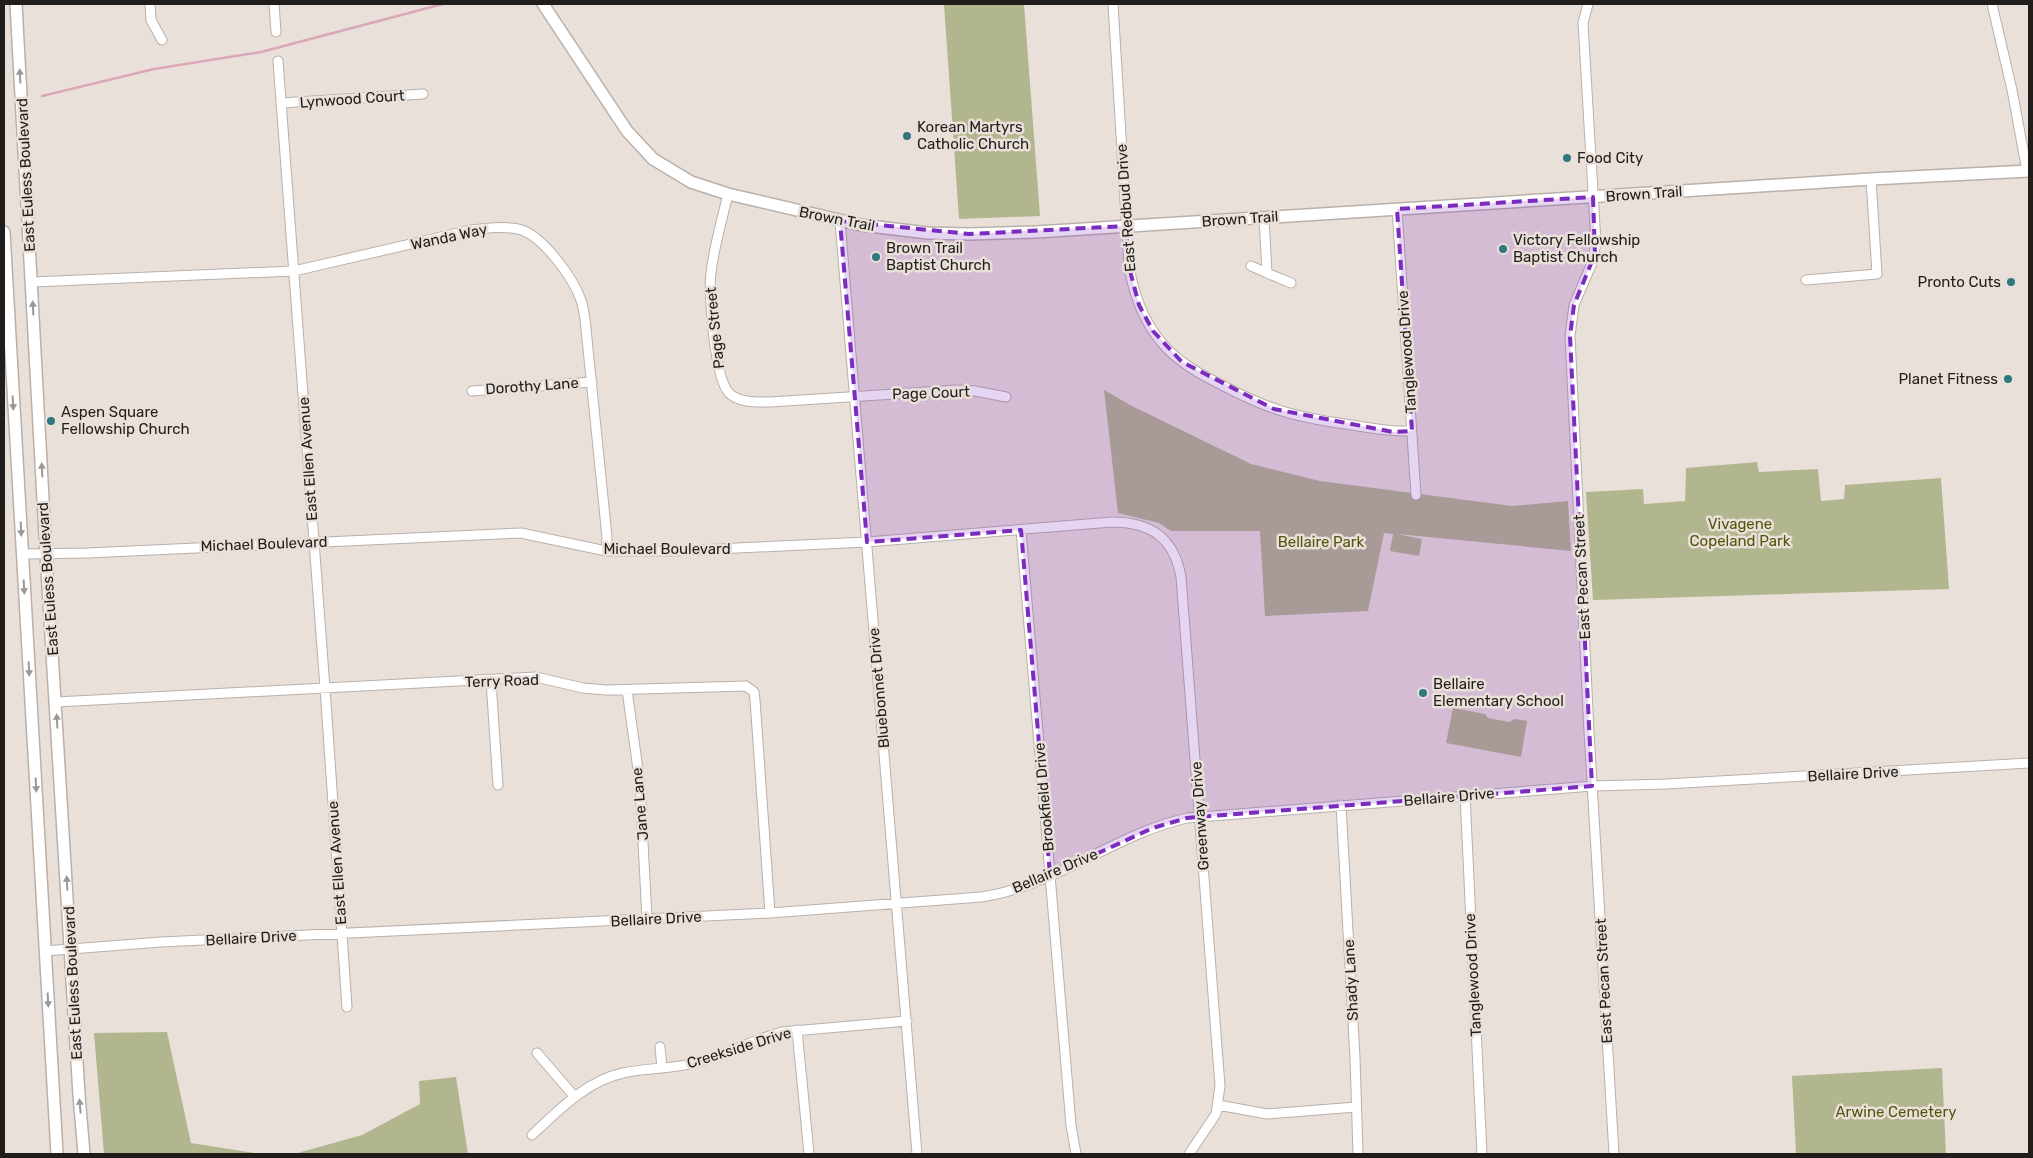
<svg xmlns="http://www.w3.org/2000/svg" width="2033" height="1158" viewBox="0 0 2033 1158" font-family="Rubik,sans-serif">
<style>
.green{fill:#b2b68e}
.lines{fill:none;stroke-linecap:round;stroke-linejoin:round}
.stream{stroke:#d9a8b8;stroke-width:2.5}
.minor-casing{stroke:#bab0aa;stroke-width:11}
.major-casing{stroke:#bab0aa;stroke-width:14}
.minor{stroke:#fff;stroke-width:9}
.major{stroke:#fff;stroke-width:11}
.oneway{fill:#9b9998}
.marked{fill:#7b2cbf;fill-opacity:0.2;stroke:#7b2cbf;stroke-width:4;stroke-dasharray:10 6;stroke-linejoin:round}
.poi-dot{fill:#2f787b;stroke:#eae0da;stroke-width:2}
.labels{text-anchor:middle;stroke-width:5;stroke-linejoin:round;paint-order:stroke}
.street-label{font-size:15px;fill:#201d1a;stroke:#eae0da}
.poi-label{font-size:15px;fill:#201d1a;stroke:#eae0da;text-anchor:start}
.park-label{font-size:15px;fill:#53550b;stroke:#eae0da}
</style>
<rect width="100%" height="100%" fill="#eae0da"/>
<path class="green" d="M944 4H1024L1040 216 959 219Z
M1104 390 1132 406 1251 464 1320 481 1512 506 1568 501 1571 551 1397 534 1422 539 1419 556 1390 551 1393 534 1384 533 1368 611 1265 616 1260 531H1171L1159 523 1118 513Z
M1757 462 1759 472 1818 469 1821 501 1844 499 1845 485 1941 478 1949 589 1593 600 1586 492 1643 489 1644 504 1685 501 1686 468Z
M1453 708 1485 714 1488 718 1509 722 1514 719 1527 721 1521 757 1446 743Z
M167 1032 191 1143 261 1154H104L94 1033Z
M1942 1068 1946 1154H1796L1792 1076Z
M456 1077 468 1154H294L362 1135 420 1104 419 1081Z"/>
<g class="lines">
<path class="stream" d="M42 96 154 69 261 52 443 4"/>
<defs>
<path id="minor" d="M150 4 151 20 162 40
M274 4 276 32
M1113 4 1129 267C1134 295 1143 321 1162 343 1176 360 1194 371 1214 381 1233 391 1252 401 1273 408 1298 417 1325 421 1351 425 1372 428 1391 432 1412 431
M1588 4 1583 23 1584 40 1596 243 1592 263 1574 305 1570 336 1589 732 1614 1154
M1992 4 2012 90 2027 171
M278 61 325 688 347 1007
M281 103 423 94
M728 194C722 220 714 246 711 273 708 294 715 379 729 393 739 403 757 402 770 402L957 390 975 391 1006 397
M1397 209 1416 495
M1264 218 1267 273 1291 283
M840 221 917 1154
M1251 266 1267 273
M1806 280 1877 274 1871 179
M32 282 294 271 471 230C487 228 503 226 518 229 542 234 573 278 581 300 583 306 584 313 585 319L607 537 606 551
M472 391 592 382
M1021 530 1071 1125 1076 1154
M23 554 87 553 521 533 606 551H673L867 542 1112 522C1151 522 1174 538 1181 577L1220 1086 1216 1114 1189 1154
M491 681 498 785
M627 690 640 784 647 919
M56 702 536 677 583 688 606 690 746 686 754 692 755 700 770 913
M1465 795 1482 1154
M1341 805 1355 1058 1358 1154
M45 951 161 942 770 913 981 897C1054 887 1115 834 1187 818L1592 786 1666 784 2029 763
M797 1030 809 1154
M660 1047 662 1068
M537 1053 574 1096
M1218 1105 1267 1114 1356 1107
M532 1135C558 1111 586 1081 623 1073 646 1068 671 1069 695 1063 725 1055 752 1040 782 1032L907 1021"/>
<path id="major" d="M16 4 46 554 79 1095 84 1154
M543 4 627 131 653 159 691 182 728 194 861 225 928 233 969 234 1036 232 1871 179 2029 171
M4 232 57 1154"/>
</defs>
<use href="#minor" class="minor-casing"/>
<use href="#major" class="major-casing"/>
<use href="#minor" class="minor"/>
<use href="#major" class="major"/>
</g>
<defs><path id="oneway-solid" d="M-6-.8H1V-3.2L6.5 0L1 3.2V.8H-6Z" transform="scale(1.25)"/></defs>
<g class="oneway">
<use href="#oneway-solid" transform="translate(20 76) rotate(-93)"/>
<use href="#oneway-solid" transform="translate(33 308) rotate(-93)"/>
<use href="#oneway-solid" transform="translate(13 403) rotate(87)"/>
<use href="#oneway-solid" transform="translate(42 470) rotate(-93)"/>
<use href="#oneway-solid" transform="translate(21 529) rotate(87)"/>
<use href="#oneway-solid" transform="translate(24 587) rotate(87)"/>
<use href="#oneway-solid" transform="translate(29 669) rotate(87)"/>
<use href="#oneway-solid" transform="translate(57 721) rotate(-93)"/>
<use href="#oneway-solid" transform="translate(36 785) rotate(87)"/>
<use href="#oneway-solid" transform="translate(67 883) rotate(-93)"/>
<use href="#oneway-solid" transform="translate(48 1000) rotate(87)"/>
<use href="#oneway-solid" transform="translate(80 1106) rotate(-95)"/>
</g>
<path class="marked" d="M1593 197 1595 254 1574 305 1570 336 1592 786 1187 818 1153 828 1050 875 1021 530 867 542 840 221 969 234 1126 226 1129 267 1139 305 1153 331 1182 362 1274 409 1393 432 1412 431 1397 209Z"/>
<g class="poi-dot">
<circle cx="907" cy="136" r="5"/>
<circle cx="1567" cy="158" r="5"/>
<circle cx="1503" cy="249" r="5"/>
<circle cx="876" cy="257" r="5"/>
<circle cx="2011" cy="282" r="5"/>
<circle cx="2008" cy="379" r="5"/>
<circle cx="51" cy="421" r="5"/>
<circle cx="1423" cy="693" r="5"/>
</g>
<g class="labels">
<g class="street-label">
<text transform="translate(352 99) rotate(-4)" y="5">Lynwood Court</text>
<text transform="translate(26 175) rotate(-93)" y="5">East Euless Boulevard</text>
<text transform="translate(1644 194) rotate(-4)" y="5">Brown Trail</text>
<text transform="translate(1126 208) rotate(-94)" y="5">East Redbud Drive</text>
<text transform="translate(837 219) rotate(11)" y="5">Brown Trail</text>
<text transform="translate(1240 219) rotate(-4)" y="5">Brown Trail</text>
<text transform="translate(449 237) rotate(-12)" y="5">Wanda Way</text>
<text transform="translate(715 328) rotate(-96)" y="5">Page Street</text>
<text transform="translate(1407 352) rotate(-94)" y="5">Tanglewood Drive</text>
<text transform="translate(532 386) rotate(-4)" y="5">Dorothy Lane</text>
<text transform="translate(931 393) rotate(-2)" y="5">Page Court</text>
<text transform="translate(308 459) rotate(-94)" y="5">East Ellen Avenue</text>
<text transform="translate(264 544) rotate(-2)" y="5">Michael Boulevard</text>
<text x="667" y="554">Michael Boulevard</text>
<text transform="translate(1582 577) rotate(-93)" y="5">East Pecan Street</text>
<text transform="translate(48 579) rotate(-94)" y="5">East Euless Boulevard</text>
<text transform="translate(502 681) rotate(-2)" y="5">Terry Road</text>
<text transform="translate(879 688) rotate(-95)" y="5">Bluebonnet Drive</text>
<text transform="translate(1853 774) rotate(-3)" y="5">Bellaire Drive</text>
<text transform="translate(1044 797) rotate(-95)" y="5">Brookfield Drive</text>
<text transform="translate(1449 797) rotate(-5)" y="5">Bellaire Drive</text>
<text transform="translate(640 804) rotate(-95)" y="5">Jane Lane</text>
<text transform="translate(1200 816) rotate(-94)" y="5">Greenway Drive</text>
<text transform="translate(337 863) rotate(-94)" y="5">East Ellen Avenue</text>
<text transform="translate(1055 871) rotate(-23)" y="5">Bellaire Drive</text>
<text transform="translate(656 919) rotate(-3)" y="5">Bellaire Drive</text>
<text transform="translate(251 938) rotate(-3)" y="5">Bellaire Drive</text>
<text transform="translate(1473 975) rotate(-93)" y="5">Tanglewood Drive</text>
<text transform="translate(1351 980) rotate(-93)" y="5">Shady Lane</text>
<text transform="translate(1604 981) rotate(-93)" y="5">East Pecan Street</text>
<text transform="translate(73 983) rotate(-93)" y="5">East Euless Boulevard</text>
<text transform="translate(739 1048) rotate(-17)" y="5">Creekside Drive</text>
</g>
<g class="poi-label">
<text x="917" y="132">Korean Martyrs<tspan x="917" dy="17">Catholic Church</tspan></text>
<text x="1577" y="163">Food City</text>
<text x="1513" y="245">Victory Fellowship<tspan x="1513" dy="17">Baptist Church</tspan></text>
<text x="886" y="253">Brown Trail<tspan x="886" dy="17">Baptist Church</tspan></text>
<text x="2001" y="287" text-anchor="end">Pronto Cuts</text>
<text x="1998" y="384" text-anchor="end">Planet Fitness</text>
<text x="61" y="417">Aspen Square<tspan x="61" dy="17">Fellowship Church</tspan></text>
<text x="1433" y="689">Bellaire<tspan x="1433" dy="17">Elementary School</tspan></text>
</g>
<g class="park-label">
<text x="1740" y="529">Vivagene<tspan x="1740" dy="17">Copeland Park</tspan></text>
<text x="1321" y="547">Bellaire Park</text>
<text x="1896" y="1117">Arwine Cemetery</text>
</g>
</g>
<rect width="2033" height="1158" fill="none" stroke="#201d1a" stroke-width="10"/>
</svg>
